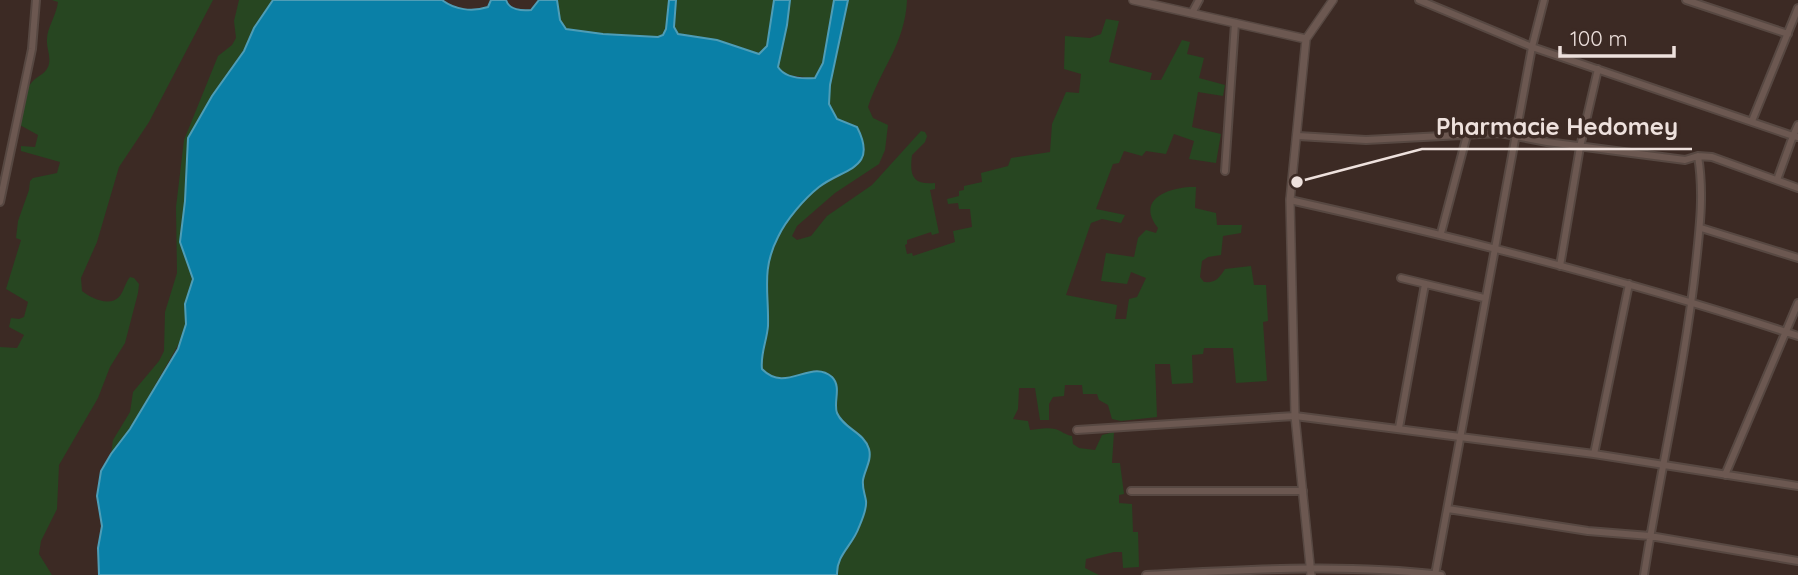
<svg xmlns="http://www.w3.org/2000/svg" width="1798" height="575" viewBox="0 0 1798 575" font-family="Quicksand,sans-serif">
<style>
.green{fill:#274621}
.water{fill:#0a80a7;stroke:#4e9db7;stroke-width:2}
.lines{fill:none;stroke-linecap:round;stroke-linejoin:round}
.minor-casing{stroke:#574842;stroke-width:10}
.tertiary-casing{stroke:#574842;stroke-width:10}
.minor{stroke:#6c5851;stroke-width:6}
.tertiary{stroke:#6c5851;stroke-width:7}
.leader{fill:none;stroke:#eee1dd;stroke-width:2.5}
.callout-dot{fill:#eee1dd;stroke:#3c2a24;stroke-width:2.5}
.callout-label{font-size:24px;text-anchor:middle;font-weight:bold;fill:#eee1dd;stroke:#3c2a24;stroke-width:7;stroke-linejoin:round;paint-order:stroke}
</style>
<rect width="100%" height="100%" fill="#3c2a24"/>
<path class="green" d="M52 0H213L149 122 119 167 97 242 81 278 82 291C91 298 109 307 119 297 124 291 125 283 130 277L134 278 139 284 138 293 125 343 110 367 98 398 59 465 57 509 41 541 39 554 52 575H0V347L17 348 24 335 9 327 11 318 19 319 24 317 28 302 6 289 21 240 16 238 18 221 29 190 30 181 33 178 57 173 60 162 21 151V146L35 147 38 135 18 124C20 109 21 94 32 82 37 76 44 75 48 67 52 57 46 49 47 39 47 28 56 16 58 2Z
M239 0H273L254 28 244 51 212 96 188 138 185 201 181 229 188 267 193 279 185 304 186 324 181 340 130 429 111 454 113 440 130 412 133 392 159 361 164 351 165 312 177 273 176 207 184 140 218 56 232 45 236 38 234 21Z
M557 0H669L666 29 663 35 658 37 603 34 566 29 560 20Z
M676 0H774L767 46 759 54H754L717 40 678 34 674 27Z
M790 0H834L823 63 814 78 787 75 778 67 787 25Z
M848 0H907C905 44 881 68 868 107L873 118 888 125 885 150 879 164 835 193 797 226 792 236 797 240 811 236 827 216 872 185 921 131 925 132 927 136 925 142 912 155C909 177 914 185 935 183V189L930 190 939 233 932 235 931 232 907 240V244L905 245 907 254 912 253 913 256 955 242 953 231 972 227 970 209H959L958 203 948 204 947 199 959 196V191L964 190V186L982 182 981 173 1008 166 1011 158 1050 152 1052 124 1066 92 1079 93 1081 74 1064 69 1065 36 1090 38 1101 34 1106 19 1119 21 1109 62 1152 73 1150 80H1161L1182 40 1190 42 1187 54 1204 58 1199 78 1225 85 1223 96 1198 92 1192 127 1221 134 1216 163 1189 159 1194 141 1174 134 1166 154 1146 151 1142 156 1124 151 1119 163 1113 164 1096 209 1125 215 1121 223 1102 219 1091 223 1066 295 1117 305 1115 319H1126L1129 299 1137 297 1146 278 1131 272 1127 284 1101 281 1106 253 1134 257 1138 238 1146 230 1156 233 1158 228C1134 198 1172 186 1196 187L1195 208 1216 213 1217 225H1242L1241 233 1223 236 1221 255 1208 257 1202 261 1200 277 1204 282C1216 283 1219 278 1225 269L1251 266 1254 285H1266L1268 321 1263 322 1267 381 1236 383 1233 348H1204L1203 354 1192 355 1193 383 1172 384 1170 364H1155L1157 417 1121 421 1112 419 1108 405 1099 400 1097 394H1083L1082 385H1065L1064 396 1053 397 1049 404V420H1040L1035 388H1019L1018 409 1013 419 1028 421 1030 430C1038 429 1047 427 1055 429 1062 431 1065 435 1072 436L1073 444 1079 448 1095 450 1102 435 1114 432 1112 463H1120L1124 494 1119 495V503L1132 504 1133 532H1138L1139 567 1123 568 1122 552H1114L1086 559 1085 568 1099 575H837L838 564 859 528 866 502 862 482 870 460 836 411 835 380 816 370C798 376 777 385 762 369 761 354 767 340 768 326 768 307 765 287 766 267 769 240 798 205 818 188 834 175 860 172 865 148L849 123 837 119 829 105 828 95Z"/>
<path class="water" d="M273 0H442C455 10 472 12 488 7L491 0H506C509 10 522 11 531 10L539 0H557L560 20 566 29 603 34 658 37 663 35 666 29 669 0H676L674 27 678 34 717 40 759 54 767 46 774 0H790L787 25 778 67C785 78 802 79 815 78L823 63 834 0H848L830 85 829 104 837 119 857 127C879 170 843 168 819 187 804 199 786 220 778 237 761 270 769 292 768 326 767 340 760 355 762 369 786 394 811 358 832 377 842 387 833 402 837 413 844 429 864 432 869 449 872 460 865 469 863 480 862 488 865 494 866 501 867 509 862 520 859 527 853 545 836 555 837 575H99L98 548 102 526 97 496 101 471 111 454 130 429 178 349 186 324 185 304 193 279 180 242 185 201 188 138 212 96 244 51 254 28Z"/>
<g class="lines">
<defs>
<path id="minor" d="M1419 0 1532 47 1544 0
M1686 0 1788 34
M1192 13 1199 0
M1752 121 1798 8
M1298 136 1366 140 1500 133 1547 142 1685 160 1698 156 1712 157 1798 188
M1225 171 1235 23
M1777 180 1793 136 1798 137
M1290 200C1461 238 1631 281 1798 336
M0 202 32 49 36 0
M1701 228 1798 258
M1441 233 1467 135
M1560 266 1580 147 1598 69
M1401 278 1484 298
M1399 428 1425 284
M1077 430 1295 416 1594 454 1798 486
M1594 454 1629 284
M1725 475 1798 303
M1131 491H1303
M1448 509 1588 531 1650 536 1798 561
M1146 575C1245 570 1343 563 1441 575
M1435 575 1532 47 1793 136 1798 125
M1644 575C1660 471 1685 367 1696 263 1700 226 1704 192 1698 156"/>
<path id="tertiary" d="M1133 0 1306 39
M1311 575 1295 416 1290 200 1306 39 1333 0"/>
</defs>
<use href="#minor" class="minor-casing"/>
<use href="#tertiary" class="tertiary-casing"/>
<use href="#minor" class="minor"/>
<use href="#tertiary" class="tertiary"/>
</g>
<path class="leader" d="M1297 182L1422 149H1692"/>
<circle class="callout-dot" cx="1297" cy="182" r="7"/>
<g class="callout-label">
<text x="1557" y="135">Pharmacie Hedomey</text>
</g>
<path d="M1560 46v10h114v-10" fill="none" stroke="#eee1dd" stroke-width="3.5"/>
<text x="1570" y="46" font-size="21" fill="#eee1dd" stroke="#3c2a24" stroke-width="5" paint-order="stroke">100 m</text>
</svg>
